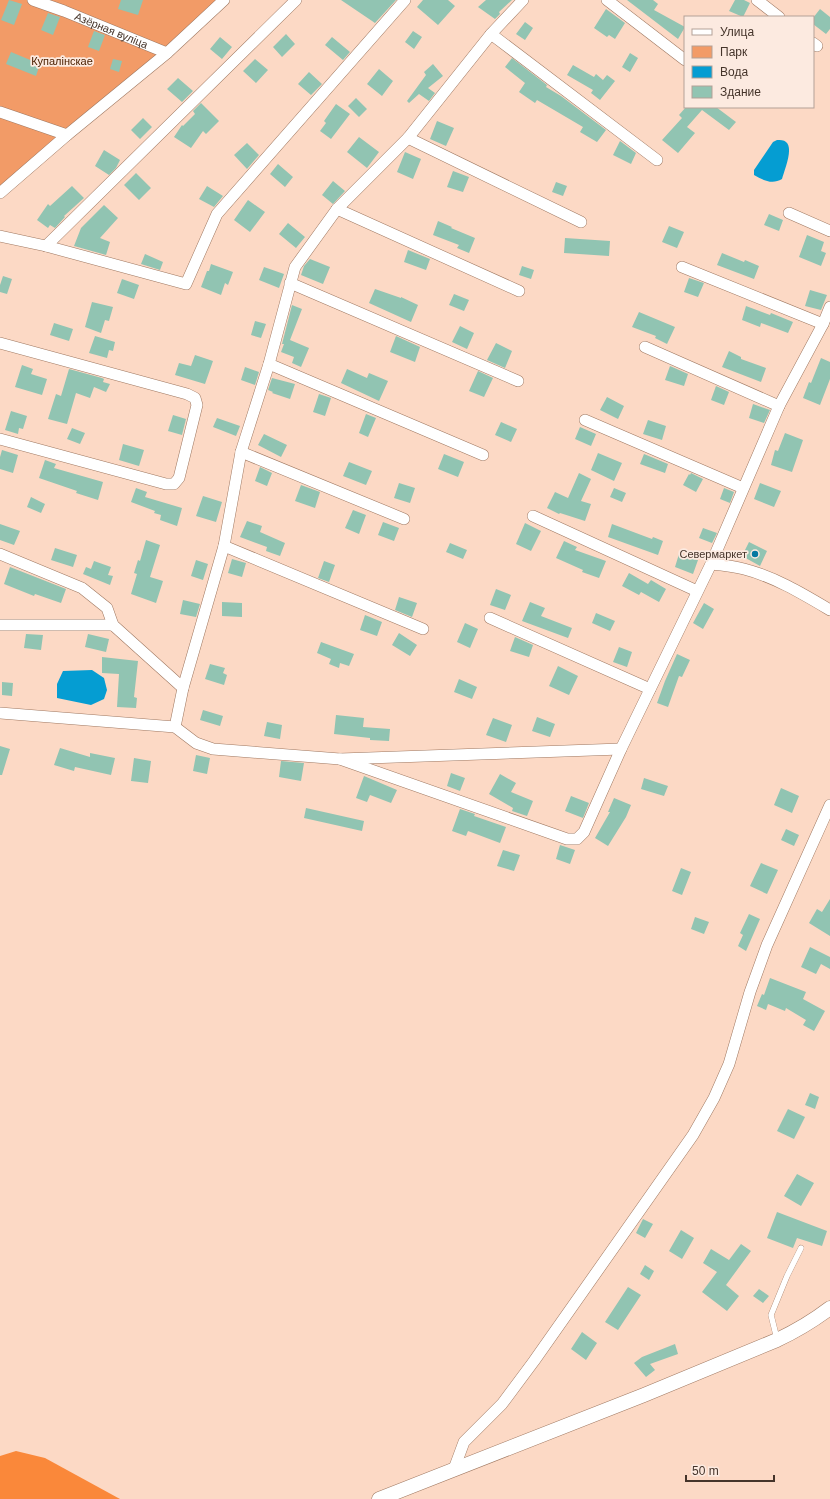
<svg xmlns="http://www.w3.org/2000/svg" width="830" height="1499" viewBox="0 0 830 1499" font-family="Helvetica,sans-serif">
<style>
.green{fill:#f29b67}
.forest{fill:#fa883a}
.water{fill:#059dd2}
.building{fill:#91c4b2}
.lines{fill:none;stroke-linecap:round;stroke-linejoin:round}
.service-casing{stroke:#9f7861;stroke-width:6}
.minor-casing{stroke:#9f7861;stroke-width:12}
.tertiary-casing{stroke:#9f7861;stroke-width:15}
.service{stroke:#fff;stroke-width:5.5}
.minor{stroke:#fff;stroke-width:11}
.tertiary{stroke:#fff;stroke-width:14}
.poi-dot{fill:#0478a1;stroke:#fceae0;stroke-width:1.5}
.labels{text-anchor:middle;stroke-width:3.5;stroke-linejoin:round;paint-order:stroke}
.street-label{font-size:11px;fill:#45342a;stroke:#fceae0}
.park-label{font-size:11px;fill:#4b2000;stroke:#fceae0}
.poi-label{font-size:11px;fill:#45342a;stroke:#fceae0;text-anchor:end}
</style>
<rect width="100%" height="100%" fill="#fcd9c5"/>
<path class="green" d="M0 0H224L0 193Z"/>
<path class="forest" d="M16 1451 45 1458 120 1499H0V1456Z"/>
<path class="water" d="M777 140C780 140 784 140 786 142 794 148 784 171 782 179 772 185 763 180 754 175V170L773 142Z
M92 670 104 678 107 690 104 699 91 705 57 698V684L63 671Z"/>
<path class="building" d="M9 0 22 4 14 25 1 20Z
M121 0H143L138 15 118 9Z
M341 0H396L375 23Z
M423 0H448L455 6 438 25 417 7Z
M486 0H512L499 12 500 14 495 19 478 7Z
M627 0H653L658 4 654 10 685 27 678 39Z
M735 0H744L750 3 743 17 729 11Z
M606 9 625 23 615 39 609 35 607 37 594 28Z
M820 9 830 17V29L826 34 813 24V18Z
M48 13 60 17 53 35 41 30Z
M525 22 533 28 525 40 516 34Z
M94 31 105 35 99 51 88 47Z
M413 31 422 37 414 49 405 42Z
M286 34 295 44 282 57 273 47Z
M220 37 232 47 222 59 210 49Z
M332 37 350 52 343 60 325 45Z
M11 52 40 64 36 76 6 64Z
M630 53 638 58 630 72 622 67Z
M512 58 547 85 546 87 561 96 606 130 597 142 580 132 583 127 537 100 535 103 519 92 525 83 505 67Z
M113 59 122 61 119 72 110 69Z
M255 59 268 70 256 83 243 71Z
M433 64 443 76 428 88 435 93 429 101 419 94 409 103 407 101 426 75 424 72Z
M573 65 594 77 596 74 603 80 607 75 615 81 600 100 591 93 593 90 567 75Z
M379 69 393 81 382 96 367 84Z
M309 72 322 84 311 95 298 84Z
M178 78 193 91 182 102 167 89Z
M356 98 367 109 359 117 348 106Z
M201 103 219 121 206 134 203 131 191 148 174 137 182 125 183 126 195 114 193 111Z
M336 104 350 114 331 139 320 131 326 123 324 121Z
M686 107H716L736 122 729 130 702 110 687 127 695 133 678 153 662 140 682 118 679 115Z
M143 118 152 127 140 139 131 130Z
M437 121 454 128 446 146 430 139Z
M359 137 379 152 367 168 347 152Z
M620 141 636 153 631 164 613 155Z
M247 143 259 155 247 169 234 155Z
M104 150 120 160 116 168 109 175 95 166Z
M405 152 421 159 413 179 397 172Z
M278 164 293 177 285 187 270 174Z
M453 171 469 177 463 192 447 187Z
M136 173 151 188 139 200 124 185Z
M333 181 345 191 333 204 322 195Z
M556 182 567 186 563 196 552 192Z
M72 186 84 198 64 216 65 217 55 228 50 225 48 228 37 220 48 204 50 206Z
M207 186 223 196 214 207 199 199Z
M248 200 265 212 250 232 234 220Z
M104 205 118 218 100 238 110 242 106 255 74 246 81 228Z
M769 214 783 220 779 231 764 225Z
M438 221 452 227 451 228 475 238 469 253 457 248 459 245 433 235Z
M288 223 305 237 296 248 279 234Z
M669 226 684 232 677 248 662 242Z
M807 235 824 242 821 251 826 253 821 266 799 257Z
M565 238 610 241 609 256 564 253Z
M408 250 430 259 426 270 404 262Z
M722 253 744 262 745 260 759 266 754 279 717 265Z
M145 254 163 262 160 270 141 264Z
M310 259 330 267 323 284 301 275 304 266Z
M211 264 233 272 228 285 225 283 221 295 201 287 207 271H209Z
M522 266 534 270 531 279 519 275Z
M264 267 284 274 279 288 259 280Z
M3 276 12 279 7 294 0 292V285Z
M689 278 704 283 698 297 684 292Z
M122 279 139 285 134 299 117 293Z
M375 289 401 298V297L418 305 411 322 369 303Z
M810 290 827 295 821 310 805 306Z
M454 294 469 300 464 311 449 305Z
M92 302 113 307 109 321 105 320 101 333 85 327Z
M292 305 302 309 290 340 309 348 301 367 292 363 294 357 281 352 284 344H282Z
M746 306 770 315 771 313 793 322 788 333 761 323 760 327 742 320Z
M639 312 675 327 667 344 655 338 656 336 632 327Z
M255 321 266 324 261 338 251 335Z
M54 323 73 329 69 341 50 335Z
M460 326 474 333 467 349 452 342Z
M95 336 115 342 113 351 109 350 107 358 89 353Z
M396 336 420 347 415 362 390 352Z
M496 343 512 351 505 368 487 360Z
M729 351 741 357V359L766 368 761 382 722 367Z
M195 355 213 361 205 384 175 375 179 363 191 366Z
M821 358 830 362V379L820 405 803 398 809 382 811 383Z
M22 365 33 369 31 374 47 379 42 395 15 387Z
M670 366 688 374 684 386 665 380Z
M245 367 259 372 255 385 241 380Z
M69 369 102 378 104 379 103 382 110 384 106 392 94 387 90 398 76 393 67 424 48 419 56 394 61 396Z
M347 369 367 378 369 373 388 381 379 401 341 383Z
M478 371 493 378 484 397 469 391Z
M272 378 295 384 290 399 272 393 273 392 268 390Z
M716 386 729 392 724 405 711 400Z
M319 394 331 398 325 416 313 412Z
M607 397 624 406 618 419 600 410Z
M753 404 770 410 764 423 749 418Z
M11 411 27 416 23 429 19 428 18 434 5 430Z
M366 414 376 418 368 437 359 433Z
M173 415 186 419 182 435 168 431Z
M217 418 240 426 236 436 213 427Z
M648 420 666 426 662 440 643 434Z
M501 422 517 429 511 442 495 435Z
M580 427 596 434 591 446 575 439Z
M72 428 85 433 80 444 67 439Z
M785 433 803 440 792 472 771 465 775 450 778 451Z
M264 434 287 445 281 457 258 445Z
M123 444 144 450 139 466 119 460Z
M2 450 18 455 13 473 0 469V457Z
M598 453 622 463 614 481 591 470Z
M444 454 464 462 458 477 438 469Z
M644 454 668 464 665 473 640 464Z
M45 460 56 464 54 468 103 482 98 500 76 493 77 491 39 478Z
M349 462 372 471 366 485 343 476Z
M260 467 272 473 267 486 255 481Z
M579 473 591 479 581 501 591 504 585 521 560 513 559 514 547 508 555 492 568 498Z
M691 473 703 479 696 492 683 485 689 474 690 475Z
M399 483 415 488 410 503 394 498Z
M760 483 781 491 774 507 754 499Z
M301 485 320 492 315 508 295 501Z
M136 488 147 492 145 497 182 508 177 526 160 520 161 515 154 513 155 511 131 502Z
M614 488 626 493 622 502 610 497Z
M724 488 734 492 730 503 720 499Z
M203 496 222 502 216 522 196 516Z
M31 497 45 504 41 513 27 507Z
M353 510 366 515 359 534 345 528Z
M247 521 262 526 260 532 285 543 280 556 266 551 267 547 240 537Z
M383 522 399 528 394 541 378 535Z
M525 523 541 531 531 551 516 544Z
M0 524 20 531 14 545 0 540Z
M612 524 652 539 653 537 663 541 658 555 608 537Z
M703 528 717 533 712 543 699 538Z
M146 540 160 545 150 577 163 581 156 603 131 594 137 574 134 573 138 560 140 561Z
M564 541 577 547 575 550 606 561 599 578 582 572 583 570 556 558Z
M749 542 767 551 760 566 742 556Z
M450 543 467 550 463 559 446 552Z
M55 548 77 555 73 567 51 560Z
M679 554 698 560 693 574 675 567Z
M232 559 246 563 242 577 228 573Z
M196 560 208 564 203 580 191 576Z
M94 561 111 567 108 575 113 576 110 585 83 574 86 567 91 569Z
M324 561 335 565 329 582 318 578Z
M10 567 66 589 61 603 35 594 34 596 4 584Z
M629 573 648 584 651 580 666 589 659 602 641 592 639 595 622 586Z
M496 589 511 595 505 610 490 605Z
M399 597 417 603 412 617 395 610Z
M183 600 200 604 196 617 180 614Z
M222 602 242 603V617L222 616Z
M530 602 545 608 541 616 572 628 568 638 522 621Z
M704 603 714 609 703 629 693 623Z
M596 613 615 621 610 631 592 623Z
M365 615 382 622 377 636 360 630Z
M465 623 478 629 470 648 457 642Z
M399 633 417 645 410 656 392 645Z
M26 634 43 635 41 650 24 648Z
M88 634 109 639 106 652 85 647Z
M515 637 533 645 529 657 510 651Z
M321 642 354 654 349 666 340 663 339 668 329 664 331 659 317 653Z
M619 647 632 652 627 667 613 662Z
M677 654 690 660 682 677 679 676 668 707 657 703 665 681Z
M102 657 138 661 134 697 137 698 136 708 117 707 119 674 102 673Z
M210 664 225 668 223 673 227 675 224 685 205 679Z
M558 666 578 676 569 695 549 686Z
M459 679 477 687 472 699 454 692Z
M2 682 13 683 12 696 2 695Z
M203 710 223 716 220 726 200 720Z
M336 715 364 718 363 727 390 729 389 741 370 740V738L334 734Z
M537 717 555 724 550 737 532 731Z
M493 718 512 725 506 742 486 735Z
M267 722 282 725 280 739 264 736Z
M0 746 10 749 2 775H0Z
M60 748 90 757V753L115 758 111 775 75 767 74 771 54 765Z
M196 755 210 758 207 774 193 771Z
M134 758 151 761 148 783 131 781Z
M281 761 304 763 301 781 279 777Z
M451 773 465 778 460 791 447 786Z
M500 774 516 783 511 792 533 801 527 816 512 811 513 808 489 794Z
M364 776 397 790 391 803 370 795 367 802 356 798Z
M644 778 668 786 664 796 641 789Z
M781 788 799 796 792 813 774 805Z
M571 796 589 803 583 818 565 811Z
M614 798 631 805 626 817 608 846 595 838 610 812H608Z
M306 808 364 821 362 831 304 818Z
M460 809 475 814 474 816 506 827 500 843 468 831 466 836 452 831Z
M786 829 799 835 794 846 781 840Z
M560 845 575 850 570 864 556 859Z
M503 850 520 855 514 871 497 866Z
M761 863 778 870 767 894 750 886Z
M681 868 691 872 682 895 672 891Z
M830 899V936L809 923 817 909 822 912Z
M749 914 760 919 746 951 738 946 743 935 740 933Z
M695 917 709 922 704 934 691 929Z
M810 947 830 957V969L821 964 816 974 801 967Z
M770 978 806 992 803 999 825 1011 814 1031 803 1025 806 1020 786 1008 785 1011 768 1004 766 1010 757 1006 762 994 764 995Z
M810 1093 819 1097 815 1109 805 1105Z
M788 1109 805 1117 794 1139 777 1131Z
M797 1174 814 1183 801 1206 784 1196Z
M777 1212 827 1231 822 1246 797 1238 793 1248 767 1238Z
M643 1219 653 1224 645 1238 636 1233Z
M681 1230 694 1238 682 1259 669 1251Z
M741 1244 751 1251 726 1285 739 1296 727 1311 702 1292 717 1272 703 1263 711 1249 729 1260Z
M645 1265 654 1271 649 1280 640 1274Z
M628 1287 641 1295 618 1330 605 1322Z
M759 1289 769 1296 763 1303 753 1296Z
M582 1332 597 1343 586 1360 571 1349Z
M675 1344 678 1354 650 1364 655 1370 646 1377 634 1363 642 1357Z"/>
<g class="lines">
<defs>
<path id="service" d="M777 1339 771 1315 787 1276 801 1248"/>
<g id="minor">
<path id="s1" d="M33 0 64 11 167 53"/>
<path d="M607 0 685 60"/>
<path d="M757 0 779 17"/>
<path d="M491 34 657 160"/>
<path d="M813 43 817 46"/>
<path d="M0 112 67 135"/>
<path d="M408 138 581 222"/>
<path d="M0 193 67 135 167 53 224 0"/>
<path d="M337 209 519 291"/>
<path d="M789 213 830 231"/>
<path d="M0 236 46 246 186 284 217 214 405 0"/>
<path d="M46 246 296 0"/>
<path d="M682 267 823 324"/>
<path d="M290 283 518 381"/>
<path d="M0 343 187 394 195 398 197 405 179 478 174 484H166L0 439"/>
<path d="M645 347 779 406"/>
<path d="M269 364 483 455"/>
<path d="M585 420 743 488"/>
<path d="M241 452 404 519"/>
<path d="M533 516 697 591"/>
<path d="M224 546 423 629"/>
<path d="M0 554 82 588 107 608 113 625 183 688"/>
<path d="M711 564C722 565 733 566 744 569 775 577 803 594 830 610"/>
<path d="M490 618 650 689"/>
<path d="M0 625H113"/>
<path d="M0 713 175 727 196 743 213 749 340 759 621 749"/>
<path d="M175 727 183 688 224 546 241 452 269 364 295 267 337 209 408 138 491 34 523 0"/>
<path d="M340 759 567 839H577L584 832 621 749 711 564 779 406 823 324 830 307"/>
<path d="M454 1469 464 1442 502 1404 534 1361 693 1135 714 1098 729 1064 750 992 767 945 830 805"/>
</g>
<path id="tertiary" d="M379 1499 644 1395 777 1340C796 1331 813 1321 830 1308"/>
</defs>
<use href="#service" class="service-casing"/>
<use href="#minor" class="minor-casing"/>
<use href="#tertiary" class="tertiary-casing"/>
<use href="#service" class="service"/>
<use href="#minor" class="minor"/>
<use href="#tertiary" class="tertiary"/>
</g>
<circle class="poi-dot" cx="755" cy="554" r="4"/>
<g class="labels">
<g class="street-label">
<text dy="4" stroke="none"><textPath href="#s1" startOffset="84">Азёрная вуліца</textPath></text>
</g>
<g class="park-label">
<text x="62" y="65">Купалінскае</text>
</g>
<g class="poi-label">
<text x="747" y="558">Севермаркет</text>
</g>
</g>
<rect x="684" y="16" width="130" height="92" fill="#fceae0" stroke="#b3a197"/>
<rect x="692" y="29" width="20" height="6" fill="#ffffff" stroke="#b3a197"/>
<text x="720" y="36" font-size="12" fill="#45342a">Улица</text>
<rect x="692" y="46" width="20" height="12" fill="#f29b67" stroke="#b3a197"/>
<text x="720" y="56" font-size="12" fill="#45342a">Парк</text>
<rect x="692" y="66" width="20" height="12" fill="#059dd2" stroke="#b3a197"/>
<text x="720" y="76" font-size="12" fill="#45342a">Вода</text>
<rect x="692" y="86" width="20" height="12" fill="#91c4b2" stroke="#b3a197"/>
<text x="720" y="96" font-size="12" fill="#45342a">Здание</text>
<path d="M686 1475v6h88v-6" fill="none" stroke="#45342a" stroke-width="2"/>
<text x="692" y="1475" font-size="12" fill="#45342a" stroke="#fceae0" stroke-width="3" paint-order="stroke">50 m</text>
</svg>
